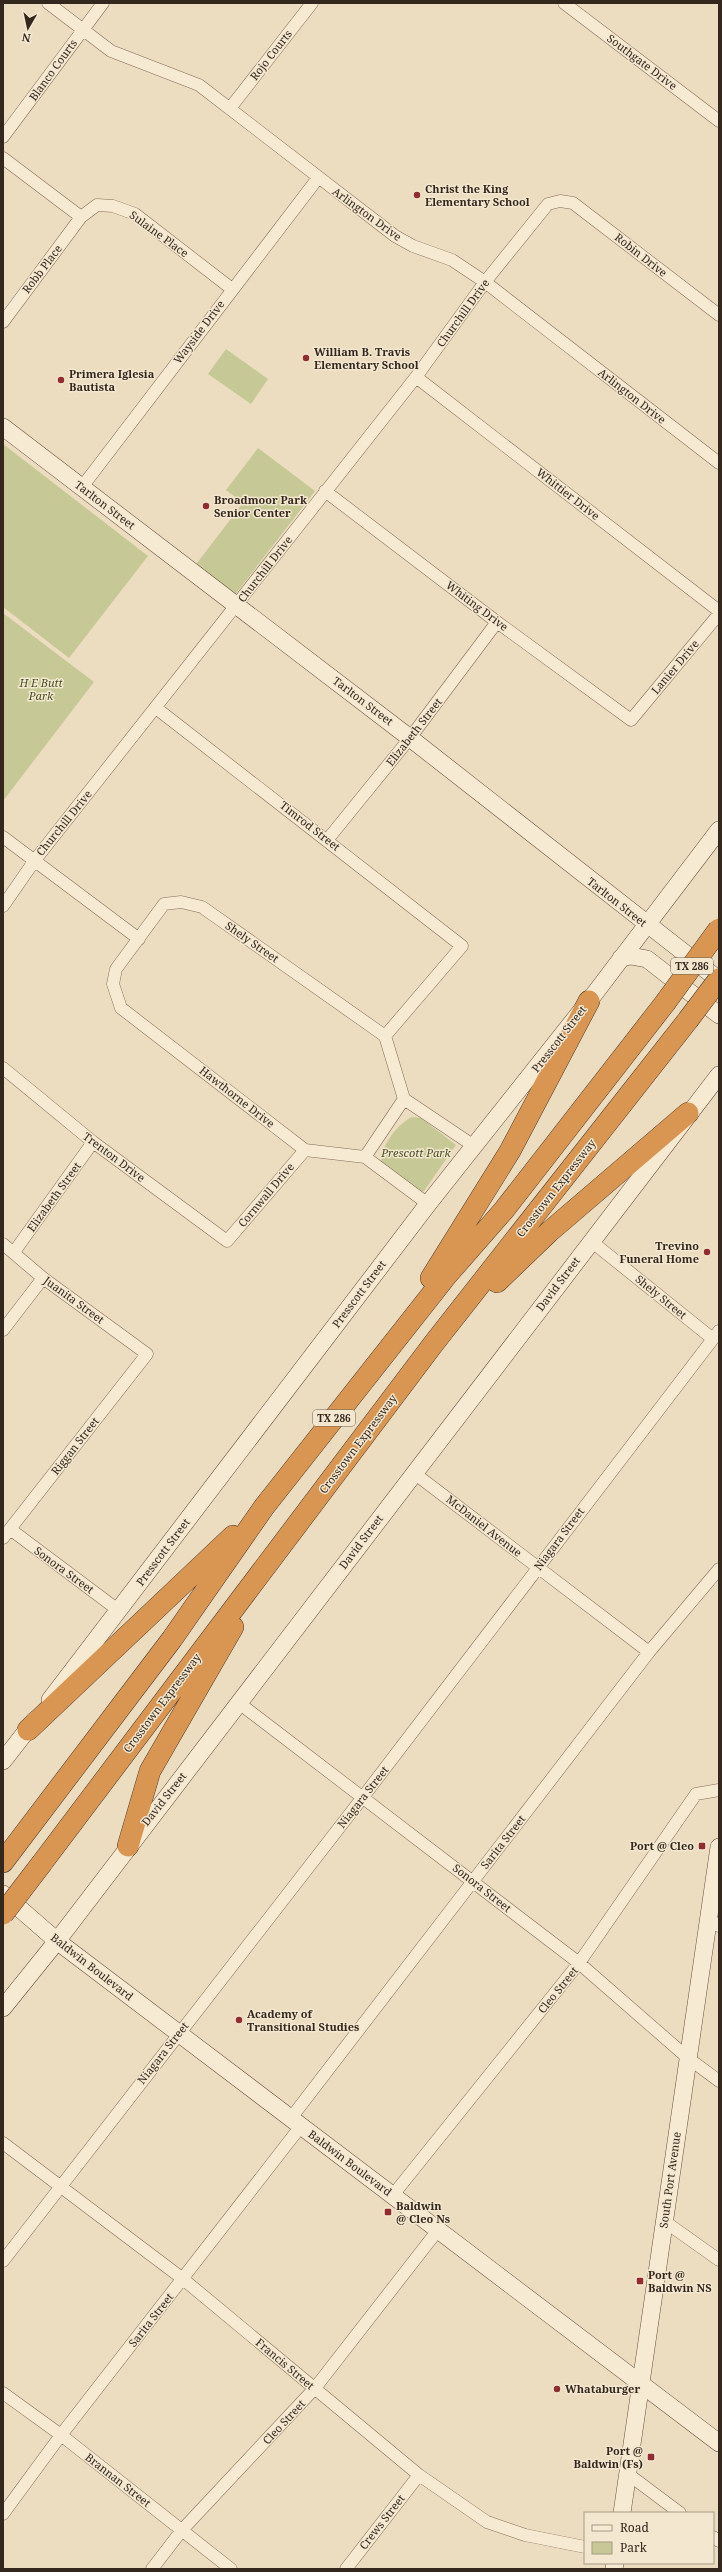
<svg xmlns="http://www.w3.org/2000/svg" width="722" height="2572" viewBox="0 0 722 2572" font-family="'Noto Serif',serif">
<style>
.green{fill:#c6c995}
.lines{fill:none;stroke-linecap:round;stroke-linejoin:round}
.street-casing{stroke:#846d59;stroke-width:13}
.secondary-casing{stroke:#654e3c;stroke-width:18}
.highway-casing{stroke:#513c2d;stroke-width:22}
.street{stroke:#f7ead3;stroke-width:12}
.secondary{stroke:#f7ead3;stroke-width:17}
.highway{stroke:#d99653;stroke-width:21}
.highway-bridge-casing{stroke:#513c2d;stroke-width:22;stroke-linecap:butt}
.highway-bridge{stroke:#d99653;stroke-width:21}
.poi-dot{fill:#902c32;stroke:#f3e7cf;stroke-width:1.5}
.labels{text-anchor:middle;stroke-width:3;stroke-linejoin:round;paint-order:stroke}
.shield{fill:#f3e7cf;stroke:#6d6152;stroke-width:1}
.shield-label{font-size:10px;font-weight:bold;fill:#34271d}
.street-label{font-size:11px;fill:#34271d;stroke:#f3e7cf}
.poi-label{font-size:11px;font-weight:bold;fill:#34271d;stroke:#f3e7cf;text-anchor:start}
.park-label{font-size:11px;font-style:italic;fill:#475024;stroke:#f3e7cf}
</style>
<rect width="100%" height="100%" fill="#ecdcc0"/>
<path class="green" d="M226 349 268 379 251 404 208 374Z
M3 444 148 556 69 658 3 607Z
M258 448 315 491 234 596 194 567 243 503 226 490Z
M3 613 94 682 3 801Z
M412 1117 421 1118 456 1145 424 1191 418 1193 382 1166C377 1150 398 1123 412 1117Z"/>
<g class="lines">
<defs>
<path id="street" d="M48 3 111 51 199 85 395 236 413 246 452 260 485 282 719 463
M564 3 719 121
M231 107 312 3
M3 137 103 3
M3 158 81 217 97 205 113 206 135 214 232 289
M3 322 81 217
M416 377 719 611
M82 487 318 178
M325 491 497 622 631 720 719 614
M156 708 462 946 385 1036
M3 837 139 939
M328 839 410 738 497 622
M3 906 35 860 416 377 485 282 548 204 560 201 573 203 719 315
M3 1068 93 1142 227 1241 305 1150
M365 1157 404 1099
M428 1204 365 1157 305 1150 121 1008 113 984 116 969 164 904 181 902 202 907 385 1036 404 1099 474 1146
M591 1241 713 1339
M3 1244 43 1278 147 1354 3 1538
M14 1252 93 1142
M3 1330 43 1278
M414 1473 649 1652
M10 1529 118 1610
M239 1703 579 1963 688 2058 719 2081
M709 1919 719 1926
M291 2118 649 1652 719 1569
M3 2143 183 2279 419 2475 487 2522 525 2535 585 2547
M393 2195 579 1963 696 1794 719 1790
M664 2221 719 2260
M3 2261 363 1797 719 1331
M3 2393 61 2435 231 2569
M628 2474 680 2513
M3 2514 61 2435 301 2126
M713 2537 719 2541
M152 2569 182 2530 315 2388 438 2230
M346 2569 419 2475"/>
<path id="secondary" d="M3 427 410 738 719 980
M621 958 631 956 647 959 719 1015
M50 1700 428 1204 589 1001 719 830
M3 1761 35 1720
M3 1894 57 1941 719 2443
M3 2008 57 1941 719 1075
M622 2513 719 1847
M614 2569 615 2563"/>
<path id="highway" d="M431 1278 510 1151 589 1001
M497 1282 549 1232 688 1113
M28 1730 233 1536
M128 1846 150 1771 233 1627
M3 1862 172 1639 264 1507 447 1275 504 1210 665 1003
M42 1863 434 1343 688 1020"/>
</defs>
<use href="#street" class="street-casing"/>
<use href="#secondary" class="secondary-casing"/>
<use href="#highway" class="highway-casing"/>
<use href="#street" class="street"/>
<use href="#secondary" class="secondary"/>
<use href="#highway" class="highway"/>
<defs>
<path id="highway-bridge" d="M665 1003 719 929
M688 1020 719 979
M3 1914 42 1863"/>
</defs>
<use href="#highway-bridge" class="highway-bridge-casing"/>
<use href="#highway-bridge" class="highway-bridge"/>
</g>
<g class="poi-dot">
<circle cx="417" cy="195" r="4"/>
<circle cx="306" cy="358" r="4"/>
<circle cx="61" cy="380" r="4"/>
<circle cx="206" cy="506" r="4"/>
<circle cx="707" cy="1252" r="4"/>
<rect x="698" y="1842" width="8" height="8" rx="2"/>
<circle cx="239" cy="2020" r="4"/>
<rect x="384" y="2208" width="8" height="8" rx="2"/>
<rect x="636" y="2277" width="8" height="8" rx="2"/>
<circle cx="557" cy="2389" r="4"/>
<rect x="647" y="2453" width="8" height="8" rx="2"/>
</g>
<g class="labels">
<g class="shield">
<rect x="671" y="958" width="42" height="16" rx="3"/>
<rect x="313" y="1410" width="42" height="16" rx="3"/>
</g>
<g class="shield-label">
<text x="692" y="970">TX 286</text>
<text x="334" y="1422">TX 286</text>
</g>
<g class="street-label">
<text transform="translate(271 55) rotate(-52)" y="4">Rojo Courts</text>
<text transform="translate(642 62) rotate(37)" y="4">Southgate Drive</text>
<text transform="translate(53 70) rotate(-54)" y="4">Blanco Courts</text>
<text transform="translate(367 214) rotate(36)" y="4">Arlington Drive</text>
<text transform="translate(159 234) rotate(36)" y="4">Sulaine Place</text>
<text transform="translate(641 255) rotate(38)" y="4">Robin Drive</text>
<text transform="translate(42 269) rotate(-53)" y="4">Robb Place</text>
<text transform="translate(463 313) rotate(-54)" y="4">Churchill Drive</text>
<text transform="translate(199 332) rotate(-53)" y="4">Wayside Drive</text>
<text transform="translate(632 396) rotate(38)" y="4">Arlington Drive</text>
<text transform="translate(568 494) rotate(38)" y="4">Whittier Drive</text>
<text transform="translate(105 505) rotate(37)" y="4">Tarlton Street</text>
<text transform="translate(265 569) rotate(-52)" y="4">Churchill Drive</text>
<text transform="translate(477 606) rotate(37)" y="4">Whiting Drive</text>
<text transform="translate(675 667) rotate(-50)" y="4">Lanier Drive</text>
<text transform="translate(363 701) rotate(37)" y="4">Tarlton Street</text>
<text transform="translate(414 732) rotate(-52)" y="4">Elizabeth Street</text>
<text transform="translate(64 823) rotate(-51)" y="4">Churchill Drive</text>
<text transform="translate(310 826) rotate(38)" y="4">Timrod Street</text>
<text transform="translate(617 902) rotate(38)" y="4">Tarlton Street</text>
<text transform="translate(252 942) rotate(35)" y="4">Shely Street</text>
<text transform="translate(559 1039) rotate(-52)" y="4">Presscott Street</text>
<text transform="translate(237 1097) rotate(38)" y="4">Hawthorne Drive</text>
<text transform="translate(114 1157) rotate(37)" y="4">Trenton Drive</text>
<text transform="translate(556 1188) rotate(-52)" y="4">Crosstown Expressway</text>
<text transform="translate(266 1195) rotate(-50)" y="4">Cornwall Drive</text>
<text transform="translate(54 1197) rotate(-54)" y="4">Elizabeth Street</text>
<text transform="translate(558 1284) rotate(-53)" y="4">David Street</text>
<text transform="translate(359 1294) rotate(-53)" y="4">Presscott Street</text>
<text transform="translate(661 1297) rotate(39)" y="4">Shely Street</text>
<text transform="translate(74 1300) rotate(36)" y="4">Juanita Street</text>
<text transform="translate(358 1444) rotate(-53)" y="4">Crosstown Expressway</text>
<text transform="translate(75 1446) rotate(-52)" y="4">Riggan Street</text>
<text transform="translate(484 1526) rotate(38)" y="4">McDaniel Avenue</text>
<text transform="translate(559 1539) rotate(-53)" y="4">Niagara Street</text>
<text transform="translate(361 1542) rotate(-53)" y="4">David Street</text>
<text transform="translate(163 1552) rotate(-53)" y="4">Presscott Street</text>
<text transform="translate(64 1570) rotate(36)" y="4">Sonora Street</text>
<text transform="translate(162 1703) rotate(-53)" y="4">Crosstown Expressway</text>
<text transform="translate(363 1797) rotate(-52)" y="4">Niagara Street</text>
<text transform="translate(164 1799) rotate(-52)" y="4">David Street</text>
<text transform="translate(503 1842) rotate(-52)" y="4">Sarita Street</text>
<text transform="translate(482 1888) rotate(38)" y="4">Sonora Street</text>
<text transform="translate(92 1967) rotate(38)" y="4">Baldwin Boulevard</text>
<text transform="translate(558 1990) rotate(-51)" y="4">Cleo Street</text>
<text transform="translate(163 2053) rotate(-52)" y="4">Niagara Street</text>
<text transform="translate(350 2163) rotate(37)" y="4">Baldwin Boulevard</text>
<text transform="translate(670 2180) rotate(-82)" y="4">South Port Avenue</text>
<text transform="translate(151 2320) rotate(-52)" y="4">Sarita Street</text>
<text transform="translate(285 2364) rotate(40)" y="4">Francis Street</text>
<text transform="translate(284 2422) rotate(-47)" y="4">Cleo Street</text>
<text transform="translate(118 2480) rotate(38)" y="4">Brannan Street</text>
<text transform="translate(382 2522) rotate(-52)" y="4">Crews Street</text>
</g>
<g class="poi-label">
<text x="425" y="193">Christ the King<tspan x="425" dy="13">Elementary School</tspan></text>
<text x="314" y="356">William B. Travis<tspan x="314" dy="13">Elementary School</tspan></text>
<text x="69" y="378">Primera Iglesia<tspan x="69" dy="13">Bautista</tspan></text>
<text x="214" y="504">Broadmoor Park<tspan x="214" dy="13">Senior Center</tspan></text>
<text x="699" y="1250" text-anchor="end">Trevino<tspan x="699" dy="13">Funeral Home</tspan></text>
<text x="694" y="1850" text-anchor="end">Port @ Cleo</text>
<text x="247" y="2018">Academy of<tspan x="247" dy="13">Transitional Studies</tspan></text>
<text x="396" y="2210">Baldwin<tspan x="396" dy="13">@ Cleo Ns</tspan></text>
<text x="648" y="2279">Port @<tspan x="648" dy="13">Baldwin NS</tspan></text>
<text x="565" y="2393">Whataburger</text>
<text x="643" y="2455" text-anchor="end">Port @<tspan x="643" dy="13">Baldwin (Fs)</tspan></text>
</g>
<g class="park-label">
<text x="41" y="687">H E Butt<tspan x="41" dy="13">Park</tspan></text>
<text x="416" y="1157">Prescott Park</text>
</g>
</g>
<rect width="722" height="2572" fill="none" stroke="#34271d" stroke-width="8"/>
<rect x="584" y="2512" width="130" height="52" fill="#f3e7cf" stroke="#a79a88"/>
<rect x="592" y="2525" width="20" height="6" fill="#f7ead3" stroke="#a79a88"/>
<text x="620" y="2532" font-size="12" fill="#34271d">Road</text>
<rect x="592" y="2542" width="20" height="12" fill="#c6c995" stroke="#a79a88"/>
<text x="620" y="2552" font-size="12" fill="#34271d">Park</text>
<g transform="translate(28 28) rotate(189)" stroke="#f3e7cf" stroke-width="3" paint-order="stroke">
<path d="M0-3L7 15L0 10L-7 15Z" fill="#34271d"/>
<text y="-6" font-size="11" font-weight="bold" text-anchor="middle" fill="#34271d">N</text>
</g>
</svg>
